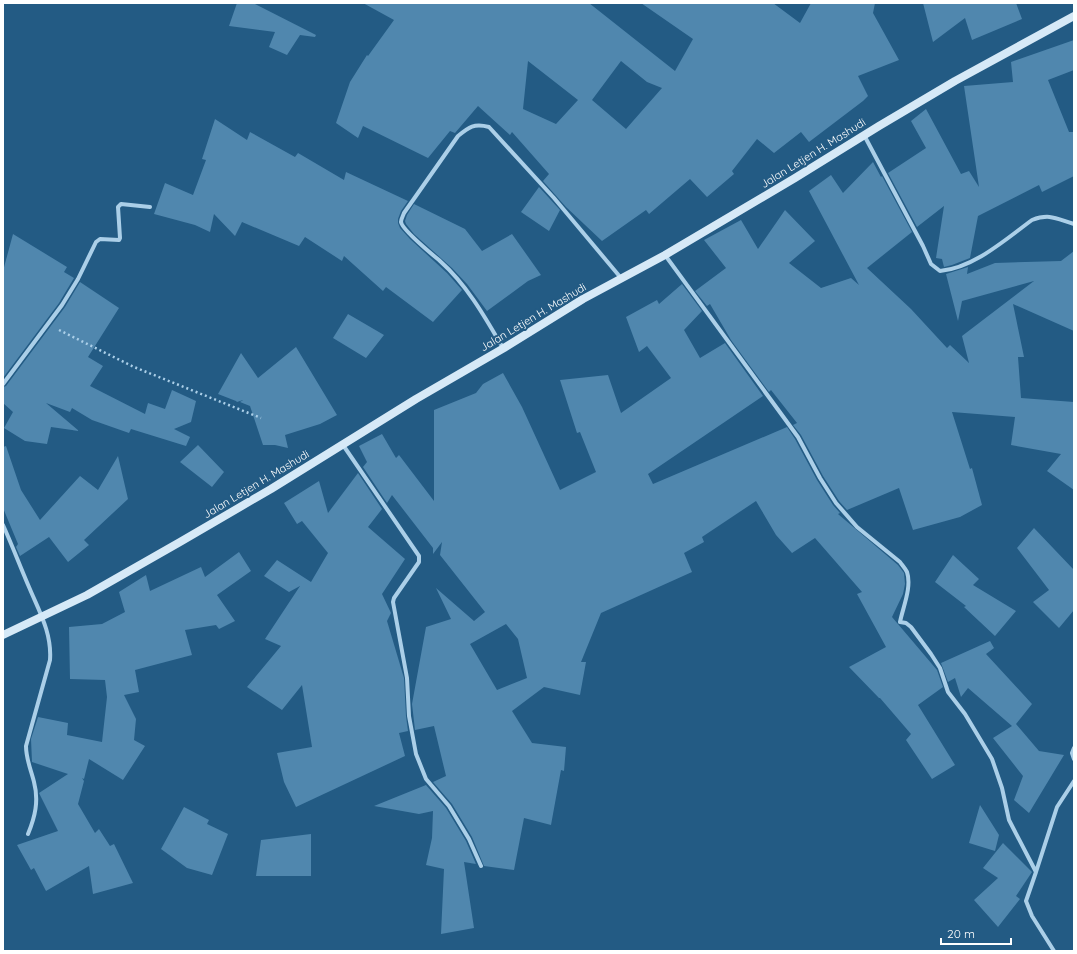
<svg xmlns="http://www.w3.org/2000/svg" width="1077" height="954" viewBox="0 0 1077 954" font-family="Quicksand,sans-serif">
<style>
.building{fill:#5087ae;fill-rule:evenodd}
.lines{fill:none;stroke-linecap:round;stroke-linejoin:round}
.path{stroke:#abcfe8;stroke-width:2.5;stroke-dasharray:2 3;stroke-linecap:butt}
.street{stroke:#abcfe8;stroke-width:4}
.secondary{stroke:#d6e9f7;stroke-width:8}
.labels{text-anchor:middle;stroke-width:4;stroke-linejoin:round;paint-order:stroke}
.street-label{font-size:11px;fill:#fff;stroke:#235b84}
</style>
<rect width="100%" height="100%" fill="#235b84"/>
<path class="building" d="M237 3H253L316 35 315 37 300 35 287 55 269 47 275 32 229 26Z
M363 3H589L675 71 693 39 641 3H773L800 23 811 3H875L873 13 899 60 858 76 868 96 863 101 809 142 801 132 774 153 757 139 732 171 734 174 707 197 690 179 649 214 646 210 602 241 566 207 543 181 549 174 512 132 510 135 478 106 455 133 450 131 428 158 363 126 358 138 336 123 350 82 367 55 368 56 394 20ZM528 61 578 100 556 124 523 109ZM621 61 647 82 662 88 626 129 592 100Z
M923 3H1016L1022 19 972 40 965 18 933 42Z
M1074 40V70L1048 80 1069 132H1074V176L1042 192 1039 185 978 216 970 258 952 265 944 267 942 259 936 258 944 206 917 227 888 173 926 148 911 121 926 109 961 174 969 171 979 187 964 86 1013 82 1011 62Z
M215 119 247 140 250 132 295 157 298 153 344 180 346 172 408 201 401 211 398 219V223L400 228 410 239 447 273 462 290 433 322 386 287 383 291 344 256 342 261 305 237 299 246 242 222 235 236 214 214 210 232 195 225 154 214 165 183 193 195 206 160 202 159Z
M873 162 881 177 882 176 912 232 867 268 911 309 947 348 950 345 969 363 962 336 1034 281 962 301 958 321 946 274 968 267 967 274 995 263 1061 261 1074 251V331L1013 304 1024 357H1018L1021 398 1074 402V490L1047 471 1061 454 1011 445 1015 417 952 412 970 469 972 468 982 505 960 517 913 530 899 488 847 510 839 501 823 476 801 435 793 425 797 423 771 390 769 392 731 340 710 304 707 306 695 291 726 268 704 240 741 220 758 249 785 210 815 241 789 263 821 288 851 278 859 285 809 191 831 175 843 193Z
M539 187 560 210 549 231 521 212Z
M414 204 465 229 482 251 512 234 541 275 528 281 487 311 467 284 452 268 414 234 406 224 405 221 407 215Z
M13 234 67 267 64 272 74 278 59 303 3 378V271Z
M80 282 119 308 88 357 103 366 90 386 145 414 148 403 165 409 172 390 196 401 191 422 174 429 190 437 186 446 131 429 129 433 92 420 72 408 70 412 46 403 79 431 51 427 47 444 25 441 4 428 13 412 3 403V387L6 386 65 307Z
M682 284 702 311 684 330 700 358 725 343 763 396 648 474 653 484 787 427 795 439 817 480 833 505 840 513 838 514 898 565 904 573 905 584 903 594 892 617 937 670 943 687 918 705 955 765 932 779 906 740 911 734 880 698H879L849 667 886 647 857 594 862 592 815 538 792 553 776 535 756 501 702 537 704 542 684 553 692 572 601 613 581 662H586L580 695 544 687 512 711 532 743 566 747 564 771 561 770 551 825 524 818 514 870 484 866 472 837 452 804 433 782 446 776 434 726 415 730 412 704 426 627 451 619 436 588 474 621 485 612 440 555 442 542 433 554V548L392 495 387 503 363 467 367 462 359 446 382 434 396 458 399 455 434 501V410L476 393 483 384 503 373 522 407 560 490 596 472 580 432 577 433 560 380 608 375 621 413 671 378 647 346 639 352 626 317 657 300 659 304ZM506 624 518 639 527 678 497 690 470 644Z
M348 314 384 335 366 358 333 338Z
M296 347 337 415 320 424 285 435 288 448 275 445H263L250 406 240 402 243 400 237 402 236 401 218 394 241 353 258 378Z
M198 445 224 472 212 487 180 462Z
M6 446 21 490 40 520 80 476 98 490 118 456 128 499 84 540 89 545 68 562 49 537 20 556 16 547 18 544 3 508V447Z
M358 473 382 509 368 527 405 559 382 594 391 613 387 621 404 678 406 716 408 731 399 733 405 756 296 807 284 782 277 753 312 747 302 685 282 710 247 687 281 646 265 639 300 586 289 592 264 576 277 560 311 582 328 553 302 521 297 524 284 503 319 481 328 513Z
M1034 528 1074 570V610L1059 628 1033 602 1049 590 1017 548Z
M239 552 251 571 217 595 235 621 219 629 216 625 185 630 192 655 135 670 139 692 124 695 136 719 134 740 145 746 123 780 89 759 84 779 82 778 84 781 78 804 95 833 99 829 110 846 114 844 133 883 93 894 89 866 46 891 34 868 31 870 17 845 58 831 39 793 68 774 32 762 31 739 38 717 68 723 67 735 102 742 107 697 105 680 70 679 69 627 102 624 125 612 119 592 146 575 150 591 201 567 205 577Z
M953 555 979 579 973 585 1016 611 995 636 964 607 966 606 935 582Z
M990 641 994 648 986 654 1032 704 1016 724 1039 751 1064 755 1029 813 1014 800 1023 776 993 738 1012 726 968 688 961 697 955 678 948 682 941 663Z
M426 785 446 808 466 841 476 864 464 862 474 928 441 934 444 869 426 865 432 838 433 811 419 814 374 806Z
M980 805 999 835 995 851 969 843Z
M184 807 209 820 207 824 228 834 212 875 187 868 161 849Z
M311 834V876H256L261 840Z
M1003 843 1032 872 1016 896 1020 899 998 927 974 900 998 878 983 868Z"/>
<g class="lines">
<path class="path" d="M59 330 134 367 261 418"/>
<path class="street" d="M864 135 923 246 931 264 940 271C974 268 1006 239 1032 220 1050 213 1057 219 1074 224
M665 255 798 437 820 478 836 503 857 527 900 562C902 565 905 568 907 572 912 587 903 607 900 622L906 623 911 627 931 654 940 668 948 692 965 714 992 759 1002 788 1009 820 1036 872 1026 901 1032 916 1054 951
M503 348C485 317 467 285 440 261 433 255 402 230 401 222 401 219 403 216 404 213L458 136C469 127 474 123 489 127L554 198 621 278
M3 384 62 305 78 279 96 242 100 239 119 240 120 238 118 207 121 204 150 207
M343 445 419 556V562L394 598 393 602 407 678 409 716 416 754 426 779 449 806 469 839 481 866
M3 525C12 545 20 566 29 587 39 611 52 633 50 660L26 746C26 759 31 770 34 782 39 801 35 817 28 834
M1074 748 1072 753 1074 759
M1036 872 1057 807 1074 781"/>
<path class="secondary" d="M3 635 87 595 180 542 271 489 416 399 504 348 583 299 665 255 795 178 879 126 955 81 1074 16"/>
</g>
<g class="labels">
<g class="street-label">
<text transform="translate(813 153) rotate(-32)" y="4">Jalan Letjen H. Mashudi</text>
<text transform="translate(533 317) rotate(-31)" y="4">Jalan Letjen H. Mashudi</text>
<text transform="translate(256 484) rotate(-31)" y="4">Jalan Letjen H. Mashudi</text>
</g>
</g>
<rect width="1077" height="954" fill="none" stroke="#ffffff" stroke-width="8"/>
<path d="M941 938v6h70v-6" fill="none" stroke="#ffffff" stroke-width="2"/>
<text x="947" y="938" font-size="12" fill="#ffffff" stroke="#235b84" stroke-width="3" paint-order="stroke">20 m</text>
</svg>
